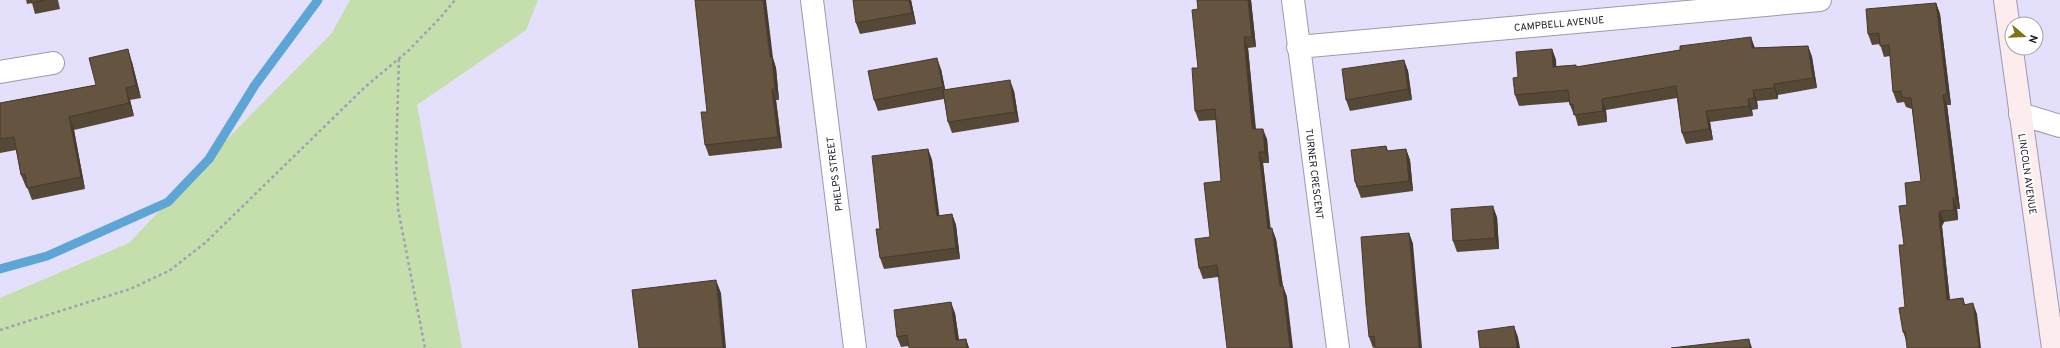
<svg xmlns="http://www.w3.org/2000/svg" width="2060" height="348" viewBox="0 0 2060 348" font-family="Overpass,sans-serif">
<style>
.green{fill:#c4dfab}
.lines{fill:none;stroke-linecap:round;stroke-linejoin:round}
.stream{stroke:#5da5d5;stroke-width:9}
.street-casing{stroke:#9e98b2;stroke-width:24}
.secondary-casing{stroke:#9e98b2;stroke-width:24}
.path{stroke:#a29eb3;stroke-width:2.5;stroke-dasharray:3 3;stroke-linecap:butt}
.street{stroke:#fff;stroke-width:22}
.secondary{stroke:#fdecee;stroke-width:22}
.wall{fill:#564837}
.shaded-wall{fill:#463b2d}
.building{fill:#645440;stroke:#463b2d}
.labels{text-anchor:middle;stroke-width:4;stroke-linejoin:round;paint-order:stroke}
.street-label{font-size:10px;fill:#191720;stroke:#fff}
</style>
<rect width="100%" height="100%" fill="#e4dffa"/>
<path class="green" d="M350 0H538L526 30 417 105 462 348H0V298L129 243 235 131 332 33Z"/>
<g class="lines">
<path class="stream" d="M0 269 47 256 168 202 209 159 255 85 318 0"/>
<defs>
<path id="street" d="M812 0 855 348
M1293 0 1338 348
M1298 47 1820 0
M0 72 53 63
M2020 114 2060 126"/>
<path id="secondary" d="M2005 0 2053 348"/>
</defs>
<use href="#street" class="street-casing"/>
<use href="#secondary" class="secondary-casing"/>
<path class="path" d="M399 59 396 157 398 209 425 348
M0 330 130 289 169 271 205 243 365 87 408 51 440 18 455 0"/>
<use href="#street" class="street"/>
<use href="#secondary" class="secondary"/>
</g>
<path class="wall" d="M26 0H58L60 9 35 14 32 3 27 4Z
M911 0 916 24 860 34 856 23Z
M1197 0H1251L1256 47 1248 48 1256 129 1267 139 1269 163H1263L1270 228 1276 239 1283 286 1287 297 1218 277 1203 279 1199 268 1210 237 1221 181 1216 120 1199 121 1195 111 1198 68V9Z
M1936 3 1940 14 1951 105H1947L1960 209H1957L1958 220 1944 222 1942 226 1950 300 1963 298 1965 304 1977 314 1906 340 1903 332 1905 307 1904 245 1907 205 1921 181 1912 109 1906 107 1904 102 1897 103 1893 92 1890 56 1884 57 1880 44 1872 45 1868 34Z
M1808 46 1812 57 1817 88 1778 95V99L1757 101 1758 109 1752 110 1753 116 1710 122 1713 140 1686 144 1682 133 1677 98 1606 110 1607 122 1578 126 1575 115H1574L1570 105 1569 102 1519 106 1515 95 1518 77 1552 49 1556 60V66L1576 65 1577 67 1680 50Z
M773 58 776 68 779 100H776L782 148 709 156 705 145 707 112Z
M1404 60 1408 71 1412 100 1350 111 1346 100Z
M132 62 141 98 130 100 134 116 74 130 85 189 32 200 27 187H26L21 175 16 150 0 153V103L96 85Z
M941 69 945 90 1014 91 1019 122 952 133 948 122 944 99 878 111 874 100Z
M1386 146 1388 151 1406 149 1410 160 1413 191 1361 198 1355 182Z
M928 149 932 160 939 216 952 214 956 225 960 259 884 269 880 258V229Z
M1497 217 1499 249 1457 252 1453 241Z
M1409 233 1413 244 1375 347 1373 348 1369 337Z
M955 313 959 340 966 339 969 348H909V346L901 347 897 337Z"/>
<path class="shaded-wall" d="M763 0H766L773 58 776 68 779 100 775 89 770 57Z
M909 0H911L916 24 912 13Z
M1248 0H1251L1256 47 1252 37Z
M1936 3 1940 14 1951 105 1947 94Z
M1244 37 1248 48 1256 135 1253 129 1252 125Z
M1751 37 1755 48H1752Z
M1808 46 1812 57 1817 88 1813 78Z
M128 49 132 62 141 98 136 85Z
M1552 49 1556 60 1557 78 1553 67Z
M937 58 941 69 947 98 943 87Z
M1404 60 1408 71 1412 100 1408 89Z
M1010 80 1014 91 1019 122 1015 112Z
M1774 84 1778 95V99L1774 88Z
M126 88 130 100 134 116 129 103Z
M772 89 776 100 782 148 778 137Z
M1753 90 1757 101 1758 109 1754 98Z
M1943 95 1947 105 1960 209 1956 198Z
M1602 99 1606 110 1607 122 1603 111Z
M1748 99 1752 110 1753 116 1749 106Z
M1706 111 1710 122 1713 140 1709 129Z
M69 117 74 130 85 189 81 177Z
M1263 129 1267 139 1269 163 1265 152Z
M928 149 932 160 941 227 937 216Z
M1406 149 1410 160 1413 191 1409 181Z
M1259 152 1263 163 1272 239 1268 229Z
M1953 198 1957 209 1958 220 1954 210Z
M1493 206 1497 217 1499 249 1495 238Z
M1940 211 1944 222 1942 226 1951 311 1947 300 1939 215Z
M952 214 956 225 960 259 956 248Z
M1272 228 1276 239 1284 294 1283 286 1287 297 1293 348H1290Z
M1409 233 1413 244 1422 348H1419Z
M716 280 721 293 726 348H723Z
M951 302 955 313 960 348 956 340Z
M1973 303 1977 314 1981 348H1979Z
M1514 326 1518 337 1520 348H1517Z
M966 339 969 348H967Z
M1749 339 1752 348H1750Z"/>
<path class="building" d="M31 0H46L31 3Z
M695 0H763L770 57H772L775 89H772L778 137 705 145 701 112H707Z
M853 0H909L912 13 856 23Z
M1197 0H1248L1252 37H1244L1252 125 1253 129H1263L1265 152H1259L1268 229 1272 228 1280 286H1283L1290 348H1227L1217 265 1199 268 1195 239 1210 237 1204 183 1221 181 1215 109 1195 111 1192 68H1198L1192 10 1198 9Z
M1936 3 1947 94 1943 95 1956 198H1953L1954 210 1940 211 1939 215 1947 300 1963 298 1964 305 1973 303 1979 348H1907L1905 331 1903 332 1899 308 1905 307 1899 245H1904L1899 206 1907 205 1905 183 1921 181 1911 98 1902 97 1901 91 1893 92 1889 45 1880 46 1879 33 1868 34 1866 9Z
M1751 37 1752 48 1808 46 1813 78 1774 84V88L1753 90 1754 98 1748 99 1749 106 1706 111 1709 129 1682 133 1676 86 1602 99 1603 111 1574 115 1573 104 1570 105 1568 90 1515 95 1513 78 1518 77 1516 52 1552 49 1553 67 1576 65V67L1680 50V46Z
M128 49 136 85 126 88 129 103 69 117 81 177 27 188 25 174 21 175 14 137 0 139V103L96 85 89 58Z
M937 58 943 87 874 100 868 71Z
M1404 60 1408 89 1346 100 1342 69Z
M1010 80 1015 112 948 122 943 90Z
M1386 146 1387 151 1406 149 1409 181 1357 187 1356 182H1355L1351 150Z
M928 149 937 216 952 214 956 248 880 258 876 229H880L872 156Z
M1493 206 1495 238 1453 241 1451 209Z
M1409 233 1419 348H1375L1374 336 1369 337 1366 305 1361 237Z
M716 280 723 348H639L632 290Z
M951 302 956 340 966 339 967 348H909L907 335 897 337 894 310Z
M1514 326 1517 348H1480L1478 331Z
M1749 339 1750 348H1671Z"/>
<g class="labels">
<g class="street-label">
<text transform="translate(1559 23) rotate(-5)" y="4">CAMPBELL AVENUE</text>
<text transform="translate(834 174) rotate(-97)" y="4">PHELPS STREET</text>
<text transform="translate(1315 174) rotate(83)" y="4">TURNER CRESCENT</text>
<text transform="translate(2028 174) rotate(82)" y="4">LINCOLN AVENUE</text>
</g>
</g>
<g transform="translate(2024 36) rotate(109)"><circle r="19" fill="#ffffff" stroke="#a3a2a6"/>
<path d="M0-3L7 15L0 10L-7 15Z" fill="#7e7416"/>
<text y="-6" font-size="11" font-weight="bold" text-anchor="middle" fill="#191720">N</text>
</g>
</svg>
